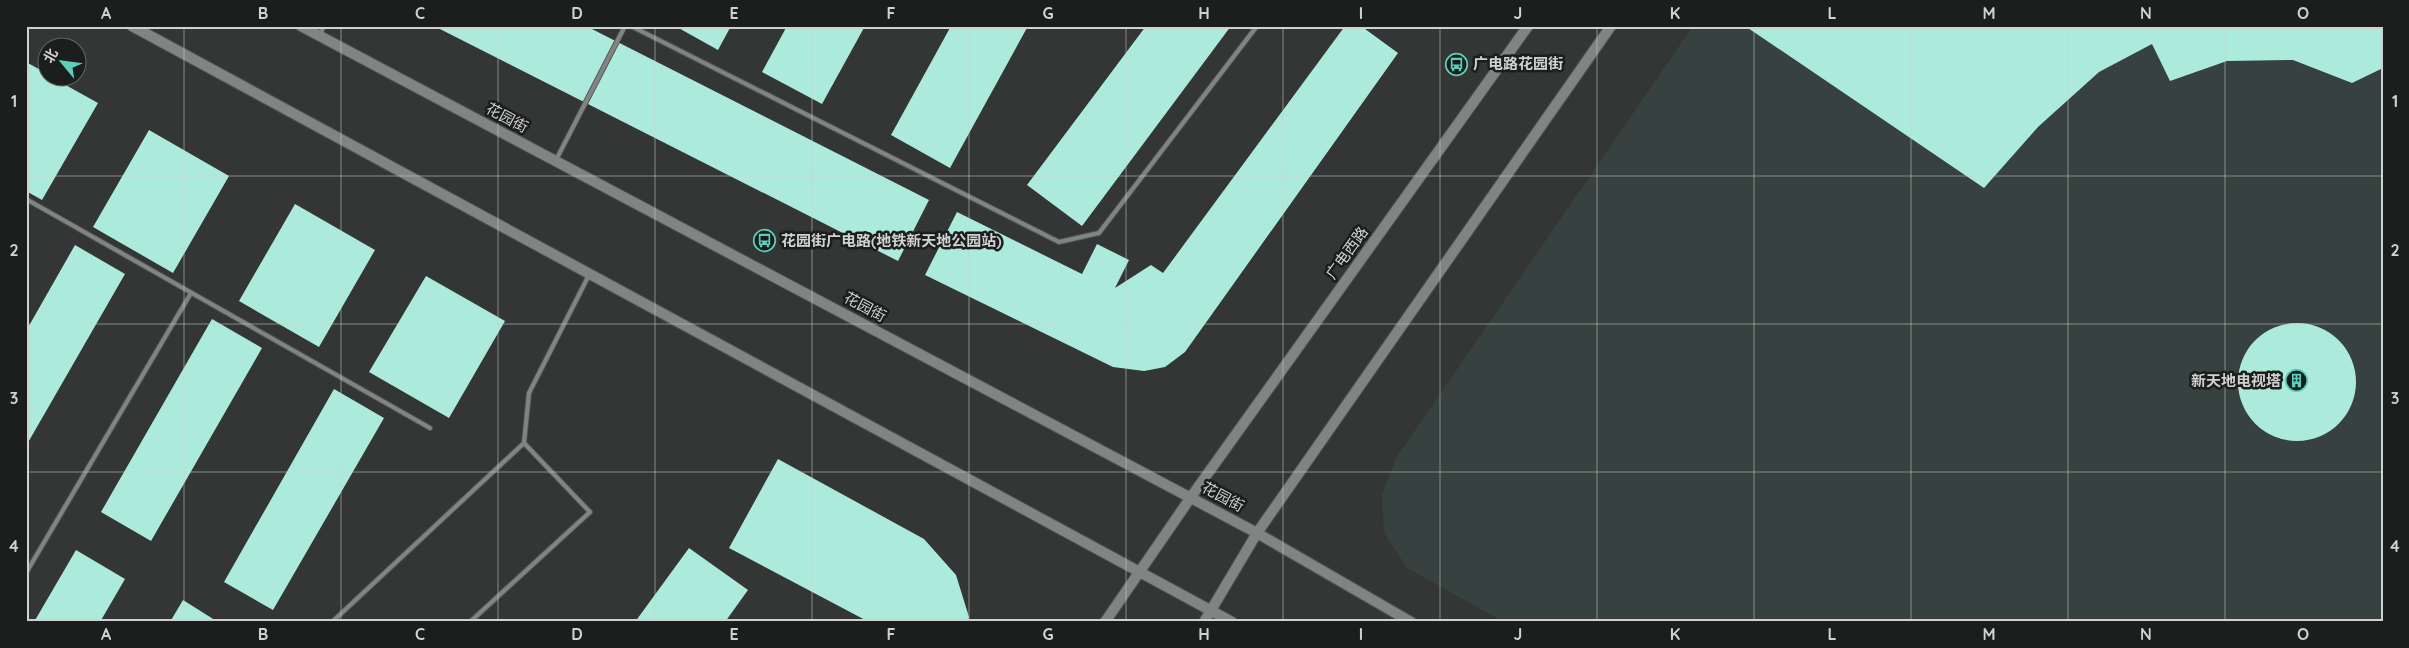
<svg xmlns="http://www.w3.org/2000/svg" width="2409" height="648" viewBox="0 0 2409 648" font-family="Quicksand,'Noto Sans SC',sans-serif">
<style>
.built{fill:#37413f}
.building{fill:#acebdc}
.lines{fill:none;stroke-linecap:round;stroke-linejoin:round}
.lane-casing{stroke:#515453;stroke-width:6}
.secondary-casing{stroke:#515453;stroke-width:12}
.lane{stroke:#808483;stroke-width:4}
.secondary{stroke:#808483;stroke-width:10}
.grid{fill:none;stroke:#d0d2d1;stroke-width:1;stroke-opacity:0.55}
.labels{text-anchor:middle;stroke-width:5;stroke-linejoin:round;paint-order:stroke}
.poi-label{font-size:15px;font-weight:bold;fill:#d0d2d1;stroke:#1c1d1d;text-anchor:start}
.street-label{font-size:15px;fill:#d0d2d1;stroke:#1c1d1d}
.neatline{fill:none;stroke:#d0d2d1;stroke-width:2}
.grid-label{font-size:16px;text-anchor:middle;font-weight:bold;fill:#d0d2d1}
</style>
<rect width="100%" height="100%" fill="#333635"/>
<path class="built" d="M1693 26H2383V622H1504L1407 568 1384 533 1382 494 1396 458Z"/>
<path class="building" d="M434 26H586L929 200 898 261Z
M675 26H731L718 50Z
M787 26H865L822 104 762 72Z
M951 26H1028L950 168 891 135Z
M1146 26H1231L1082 226 1027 185Z
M1345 26H1361L1398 53 1185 352 1165 367 1144 371 1113 367 925 275 957 212 1082 274 1097 244 1129 260 1115 288 1151 265 1163 273Z
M1745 26H2383V68L2352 83 2293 60 2227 61 2170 81 2152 44 2099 72 2038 127 1984 188Z
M26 62 48 74V78H53L98 103 42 200 26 191Z
M149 130 229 176 173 273 93 227Z
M295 204 375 250 319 347 239 301Z
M75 245 125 274 26 446V331Z
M426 276 505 321 449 418 369 372Z
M212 319 262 348 151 541 101 512Z
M2238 382a59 59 0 1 1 118 0a59 59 0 1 1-118 0Z
M334 389 384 418 273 610 224 582Z
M778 459 924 539 956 575 969 617 968 622H869L729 548Z
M689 548 748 590 725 622H635Z
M76 550 125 579 100 622H34Z
M183 600 218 622H170Z"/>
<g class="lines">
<defs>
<path id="lane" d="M631 26 1059 242 1099 233 1257 26
M320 34 324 26
M556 160 625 26
M26 199 430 428
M26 573 191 293
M332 622 524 443 529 393 589 275
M470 622 590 512 524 443"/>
<path id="secondary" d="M132 26 1232 622
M301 26 1257 533 1411 622
M1105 622 1191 497 1528 26
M1204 622 1257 533 1611 26"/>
</defs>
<use href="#lane" class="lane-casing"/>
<use href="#secondary" class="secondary-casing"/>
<use href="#lane" class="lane"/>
<use href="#secondary" class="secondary"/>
</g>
<path class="grid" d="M184 26V622M341 26V622M498 26V622M655 26V622M812 26V622M969 26V622M1126 26V622M1283 26V622M1440 26V622M1597 26V622M1754 26V622M1911 26V622M2068 26V622M2225 26V622M26 176H2383M26 324H2383M26 472H2383"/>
<defs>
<symbol id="bus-ring" viewBox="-11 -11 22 22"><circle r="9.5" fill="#1c1d1d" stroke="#5dceb9" stroke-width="1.5"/><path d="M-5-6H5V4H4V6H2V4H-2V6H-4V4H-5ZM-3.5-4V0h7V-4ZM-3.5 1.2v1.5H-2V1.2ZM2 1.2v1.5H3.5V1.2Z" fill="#5dceb9"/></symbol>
<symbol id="building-ring" viewBox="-11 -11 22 22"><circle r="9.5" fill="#1c1d1d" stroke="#5dceb9" stroke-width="1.5"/><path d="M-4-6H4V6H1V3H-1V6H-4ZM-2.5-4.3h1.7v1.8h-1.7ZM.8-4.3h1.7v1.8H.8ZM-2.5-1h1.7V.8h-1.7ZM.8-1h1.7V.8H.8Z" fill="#5dceb9"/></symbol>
</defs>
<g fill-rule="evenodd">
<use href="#bus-ring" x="1444" y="52" width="25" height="25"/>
<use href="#bus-ring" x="752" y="228" width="25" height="25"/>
<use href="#building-ring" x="2284" y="368" width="25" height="25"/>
</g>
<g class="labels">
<g class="poi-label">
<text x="1473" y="69">广电路花园街</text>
<text x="781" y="246">花园街广电路(地铁新天地公园站)</text>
<text x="2281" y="386" text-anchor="end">新天地电视塔</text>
</g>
<g class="street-label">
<text transform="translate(507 118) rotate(28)" y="5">花园街</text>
<text transform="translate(1347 253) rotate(-54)" y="5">广电西路</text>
<text transform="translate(865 307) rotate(28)" y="5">花园街</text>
<text transform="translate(1223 497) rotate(28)" y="5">花园街</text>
</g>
</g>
<rect width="2409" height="648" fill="none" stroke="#1c1d1d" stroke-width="55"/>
<g transform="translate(62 62) rotate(299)"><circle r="24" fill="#1c1d1d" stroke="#646565"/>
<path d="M0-4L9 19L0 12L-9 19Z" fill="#5dceb9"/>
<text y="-8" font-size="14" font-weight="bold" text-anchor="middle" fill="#d0d2d1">北</text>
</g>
<rect x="28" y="28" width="2354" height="592" class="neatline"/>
<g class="grid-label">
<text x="106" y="19">A</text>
<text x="263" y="19">B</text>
<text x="420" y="19">C</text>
<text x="577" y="19">D</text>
<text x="734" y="19">E</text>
<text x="891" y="19">F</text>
<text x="1048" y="19">G</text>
<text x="1204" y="19">H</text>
<text x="1361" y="19">I</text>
<text x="1518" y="19">J</text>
<text x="1675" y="19">K</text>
<text x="1832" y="19">L</text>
<text x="1989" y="19">M</text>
<text x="2146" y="19">N</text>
<text x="2303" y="19">O</text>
<text x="14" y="107">1</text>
<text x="2395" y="107">1</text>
<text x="14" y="256">2</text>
<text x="2395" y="256">2</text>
<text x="14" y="404">3</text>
<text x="2395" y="404">3</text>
<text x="14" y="552">4</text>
<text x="2395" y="552">4</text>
<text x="106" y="640">A</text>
<text x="263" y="640">B</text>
<text x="420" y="640">C</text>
<text x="577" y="640">D</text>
<text x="734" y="640">E</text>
<text x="891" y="640">F</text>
<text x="1048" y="640">G</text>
<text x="1204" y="640">H</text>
<text x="1361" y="640">I</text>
<text x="1518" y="640">J</text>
<text x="1675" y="640">K</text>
<text x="1832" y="640">L</text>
<text x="1989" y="640">M</text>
<text x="2146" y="640">N</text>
<text x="2303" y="640">O</text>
</g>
</svg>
